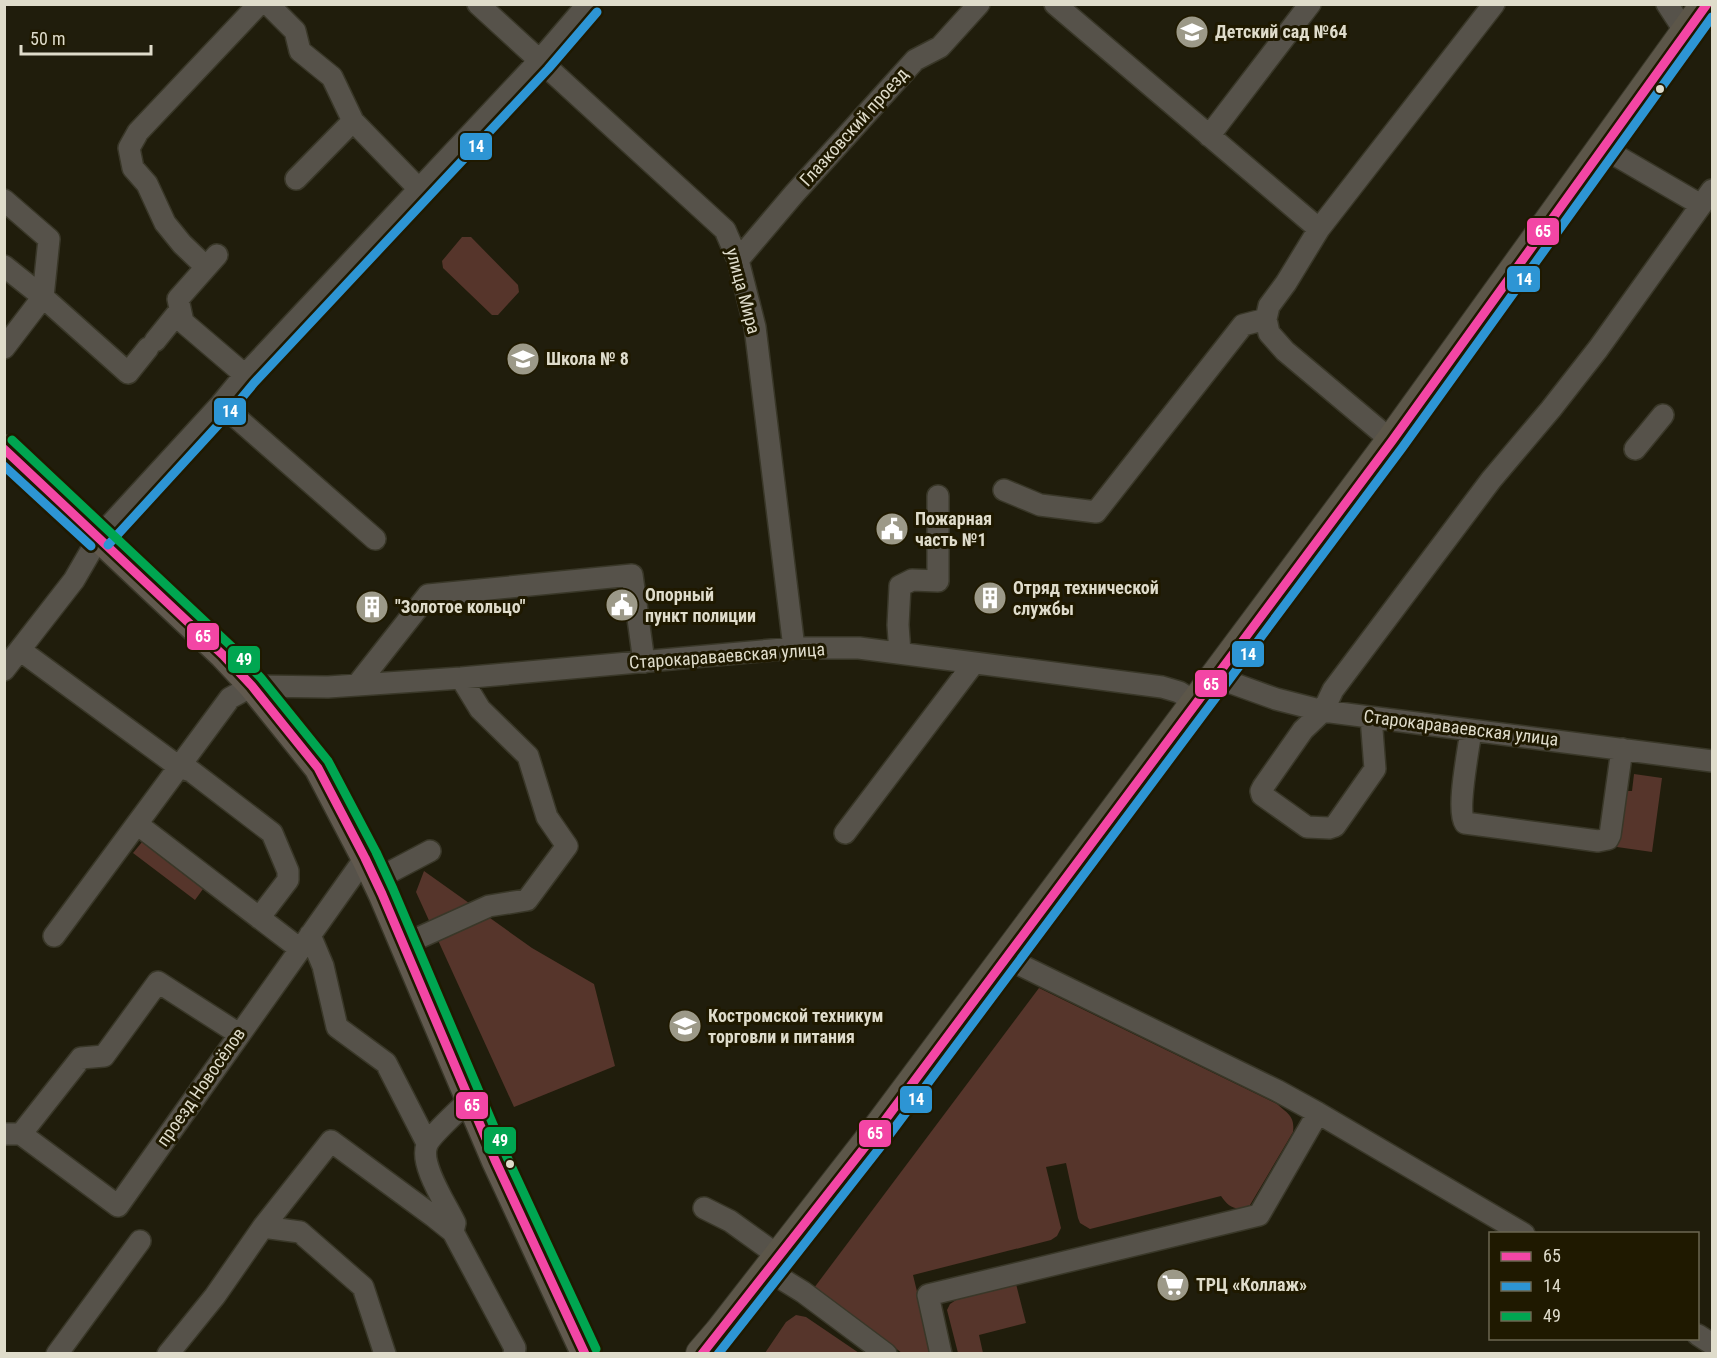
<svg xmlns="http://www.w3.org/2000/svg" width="1717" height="1358" viewBox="0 0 1717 1358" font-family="'Roboto Condensed',sans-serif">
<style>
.green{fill:#56352b}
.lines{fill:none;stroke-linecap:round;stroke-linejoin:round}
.minor-casing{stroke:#393728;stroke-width:24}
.major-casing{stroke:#393728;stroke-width:30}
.highway-casing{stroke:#393728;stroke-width:34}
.minor{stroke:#56524a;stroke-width:21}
.major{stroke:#61594e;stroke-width:27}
.highway{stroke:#5c5649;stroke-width:32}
.bus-1-casing{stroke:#1f1900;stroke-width:14}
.bus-2-casing{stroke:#1f1900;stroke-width:14}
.bus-3-casing{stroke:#1f1900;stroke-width:14}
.bus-1{stroke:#f346a5;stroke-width:9}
.bus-2{stroke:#2d95d4;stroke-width:9}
.bus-3{stroke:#00a651;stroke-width:9}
.bus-dot{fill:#dfdccb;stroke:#1f1900;stroke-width:2}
.labels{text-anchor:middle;stroke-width:6;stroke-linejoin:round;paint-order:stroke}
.poi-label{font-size:18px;font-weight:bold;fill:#dfdccb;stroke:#1f1900;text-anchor:start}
.street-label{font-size:18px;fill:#dfdccb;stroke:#1f1900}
.line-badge{stroke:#1f1900;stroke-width:2}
.badge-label{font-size:16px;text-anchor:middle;font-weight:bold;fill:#fff}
</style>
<rect width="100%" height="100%" fill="#201d0c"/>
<path class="green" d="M462 237H471L518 285 519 292 498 315H492L443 268 442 261Z
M1634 774 1662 778 1652 852 1617 847 1624 791H1632Z
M142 842 203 889 195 900 133 853Z
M424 871 532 948 594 984 615 1066 514 1107 416 892Z
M1039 988 1277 1104C1288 1114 1295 1116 1293 1132L1250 1205C1237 1212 1229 1208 1221 1196L1090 1229 1080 1223 1078 1218 1066 1163 1046 1167 1061 1228 1057 1236 1051 1240 913 1275 931 1349 930 1353H902L814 1288Z
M1016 1284 1026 1323 979 1335 983 1353H958L947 1310 950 1304 956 1300Z
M796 1315 806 1317 859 1353H765L786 1322Z"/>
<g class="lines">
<defs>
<path id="minor" d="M268 4 295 31 300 51 332 77 353 121
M478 4 725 230 738 260 755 327 794 648
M1055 4 1319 229
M1667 4 1686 33
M1209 136 1310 4
M1603 148 1701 205
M296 179 353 121 419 189
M4 200 49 239 43 297 4 348
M217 255 178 299 183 322 245 375
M738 260 794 194 915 60 940 47 979 4
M4 266 43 297 128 373 148 348
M206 267 182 244 165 223 147 184 133 168 129 148 138 132 259 4
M155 341 180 310
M221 404 375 539
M1392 441 1285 351 1269 333 1266 319 1269 306 1286 283 1319 229 1494 4
M1635 449 1663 415
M1004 490 1040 505 1096 512 1243 325 1266 319
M20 650 179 767 191 771 272 833 288 871V880L259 918
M900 653 898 625 900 586 912 580 938 581V496
M4 670 74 580 99 537 221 404 245 375 539 61 588 4
M1215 677 1276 699 1323 711 1712 761
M357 685 428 595 632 575 644 662
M1371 717 1375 769 1335 826 1329 828 1307 827 1262 795 1261 791 1263 787 1303 730 1323 711 1333 690 1491 480 1551 409 1598 349 1712 190
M1471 730C1469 748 1456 810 1465 823L1598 841 1608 839 1610 835 1622 749
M137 824 300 949
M845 833 974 663
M375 880 430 851
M310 935 323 966 337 1027 386 1063 427 1143
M54 936 230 698 252 686 328 687 461 678 794 648H859L1162 687 1179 692 1195 702
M403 945 489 906 527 900 567 846 547 817 528 756 480 709 461 678
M1318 1113 1524 1234
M4 1134H21L118 1206 365 858
M21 1134 81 1058 104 1056 158 982 239 1034
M704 1208 730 1221 780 1257
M263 1227 331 1141 433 1216 453 1232 455 1223C446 1204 419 1164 427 1145 430 1136 461 1108 469 1100
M453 1232 515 1348 514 1354
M769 1271 803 1292 886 1354
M1698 1335 1712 1344
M57 1354 140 1241
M168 1354 215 1296 263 1227 300 1232 363 1287 385 1354
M941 1354 928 1295 1259 1215 1318 1113 1278 1091 1006 958"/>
<path id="major" d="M4 449 223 655 252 686 318 768 365 858 382 894 495 1160 585 1354"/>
<path id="highway" d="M702 1354 720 1333 868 1143 1392 441 1707 4"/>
</defs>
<use href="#minor" class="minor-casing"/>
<use href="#major" class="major-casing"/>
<use href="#highway" class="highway-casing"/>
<use href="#minor" class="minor"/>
<use href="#major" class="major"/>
<use href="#highway" class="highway"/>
<defs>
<path id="bus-1" d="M4 449 223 655 252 686 318 768 365 858 382 894 495 1160 585 1354
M702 1354 868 1143 1392 441 1707 4"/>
<path id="bus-2" d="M4 466 91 546
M108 545 230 412 254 383 548 69 597 12
M718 1354 878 1150 1402 448 1712 17"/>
<path id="bus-3" d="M12 440 232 647 261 678 328 761 376 852 393 889 506 1155 596 1349"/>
</defs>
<use href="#bus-1" class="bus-1-casing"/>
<use href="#bus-2" class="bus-2-casing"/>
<use href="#bus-3" class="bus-3-casing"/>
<use href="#bus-1" class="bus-1"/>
<use href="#bus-2" class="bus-2"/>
<use href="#bus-3" class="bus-3"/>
</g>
<defs>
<symbol id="school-disc" viewBox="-11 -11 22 22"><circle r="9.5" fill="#9c9988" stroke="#1f1900"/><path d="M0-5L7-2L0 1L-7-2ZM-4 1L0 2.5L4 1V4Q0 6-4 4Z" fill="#fff"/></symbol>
<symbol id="civic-disc" viewBox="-11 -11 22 22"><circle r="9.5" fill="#9c9988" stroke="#1f1900"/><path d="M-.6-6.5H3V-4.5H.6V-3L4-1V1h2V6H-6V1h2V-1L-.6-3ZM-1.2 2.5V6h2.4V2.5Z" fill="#fff"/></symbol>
<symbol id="building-disc" viewBox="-11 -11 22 22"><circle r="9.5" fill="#9c9988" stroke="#1f1900"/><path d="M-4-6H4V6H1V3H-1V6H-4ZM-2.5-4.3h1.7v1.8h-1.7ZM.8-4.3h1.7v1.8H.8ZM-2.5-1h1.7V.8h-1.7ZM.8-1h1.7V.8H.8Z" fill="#fff"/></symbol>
<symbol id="university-disc" viewBox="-11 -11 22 22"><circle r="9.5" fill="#9c9988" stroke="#1f1900"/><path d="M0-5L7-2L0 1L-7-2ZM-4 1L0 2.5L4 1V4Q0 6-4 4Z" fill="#fff"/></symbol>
<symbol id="supermarket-disc" viewBox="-11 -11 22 22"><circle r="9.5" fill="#9c9988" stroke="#1f1900"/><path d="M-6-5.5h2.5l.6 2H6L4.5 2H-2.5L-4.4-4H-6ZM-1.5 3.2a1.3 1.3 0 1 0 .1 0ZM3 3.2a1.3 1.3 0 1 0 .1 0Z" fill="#fff"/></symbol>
</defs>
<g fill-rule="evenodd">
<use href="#school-disc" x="1173" y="13" width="38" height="38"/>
<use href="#school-disc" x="504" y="340" width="38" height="38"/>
<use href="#civic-disc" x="873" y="510" width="38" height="38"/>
<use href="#building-disc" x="971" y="579" width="38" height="38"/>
<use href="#civic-disc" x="603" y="586" width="38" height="38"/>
<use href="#building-disc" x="353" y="588" width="38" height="38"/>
<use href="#university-disc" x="666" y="1007" width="38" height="38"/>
<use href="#supermarket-disc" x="1154" y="1266" width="38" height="38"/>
</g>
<g class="bus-dot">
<circle cx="1660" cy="89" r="5"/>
<circle cx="510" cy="1164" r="5"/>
</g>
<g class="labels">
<g class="poi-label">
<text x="1215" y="38">Детский сад №64</text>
<text x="546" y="365">Школа № 8</text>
<text x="915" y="525">Пожарная<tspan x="915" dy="21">часть №1</tspan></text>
<text x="1013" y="594">Отряд технической<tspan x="1013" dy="21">службы</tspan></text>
<text x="645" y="601">Опорный<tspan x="645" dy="21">пункт полиции</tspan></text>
<text x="395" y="613">"Золотое кольцо"</text>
<text x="708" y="1022">Костромской техникум<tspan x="708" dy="21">торговли и питания</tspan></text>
<text x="1196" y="1291">ТРЦ «Коллаж»</text>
</g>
<g class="street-label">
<text transform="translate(854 127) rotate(-48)" y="6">Глазковский проезд</text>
<text transform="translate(743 291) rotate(75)" y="6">улица Мира</text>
<text transform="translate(727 656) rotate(-4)" y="6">Старокараваевская улица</text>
<text transform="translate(1461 728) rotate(7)" y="6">Старокараваевская улица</text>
<text transform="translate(201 1087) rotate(-55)" y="6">проезд Новосёлов</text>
</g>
</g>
<g class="line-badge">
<rect x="459" y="132" width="34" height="29" rx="6" fill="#2d95d4"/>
<rect x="1526" y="217" width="34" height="29" rx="6" fill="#f346a5"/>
<rect x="1506" y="265" width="35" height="28" rx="6" fill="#2d95d4"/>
<rect x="213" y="397" width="34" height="29" rx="6" fill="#2d95d4"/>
<rect x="186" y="622" width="34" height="29" rx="6" fill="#f346a5"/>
<rect x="1231" y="640" width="34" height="28" rx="6" fill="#2d95d4"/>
<rect x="227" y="645" width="34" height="29" rx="6" fill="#00a651"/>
<rect x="1194" y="669" width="34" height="29" rx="6" fill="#f346a5"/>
<rect x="899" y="1085" width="34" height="29" rx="6" fill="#2d95d4"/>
<rect x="455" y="1091" width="34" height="29" rx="6" fill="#f346a5"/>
<rect x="858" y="1119" width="34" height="29" rx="6" fill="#f346a5"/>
<rect x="483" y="1126" width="34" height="29" rx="6" fill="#00a651"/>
</g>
<g class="badge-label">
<text x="476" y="152">14</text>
<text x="1543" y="237">65</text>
<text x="1524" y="285">14</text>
<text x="230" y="417">14</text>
<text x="203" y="642">65</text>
<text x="1248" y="660">14</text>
<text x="244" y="665">49</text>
<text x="1211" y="690">65</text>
<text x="916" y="1105">14</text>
<text x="472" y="1111">65</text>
<text x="875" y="1139">65</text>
<text x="500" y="1146">49</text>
</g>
<rect width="1717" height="1358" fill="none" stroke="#dfdccb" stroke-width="12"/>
<rect x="1489" y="1232" width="210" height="108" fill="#1f1900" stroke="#6c6751" stroke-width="1.5"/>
<rect x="1501" y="1252" width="30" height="9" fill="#f346a5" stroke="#6c6751" stroke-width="1.5"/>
<text x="1543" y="1262" font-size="18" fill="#dfdccb">65</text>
<rect x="1501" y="1282" width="30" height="9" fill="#2d95d4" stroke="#6c6751" stroke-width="1.5"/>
<text x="1543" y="1292" font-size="18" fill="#dfdccb">14</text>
<rect x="1501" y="1312" width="30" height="9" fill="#00a651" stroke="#6c6751" stroke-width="1.5"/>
<text x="1543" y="1322" font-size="18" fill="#dfdccb">49</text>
<path d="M21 45v9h130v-9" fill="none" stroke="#dfdccb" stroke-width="3"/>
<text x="30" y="45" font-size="18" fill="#dfdccb" stroke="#1f1900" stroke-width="4.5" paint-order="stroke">50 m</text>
</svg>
